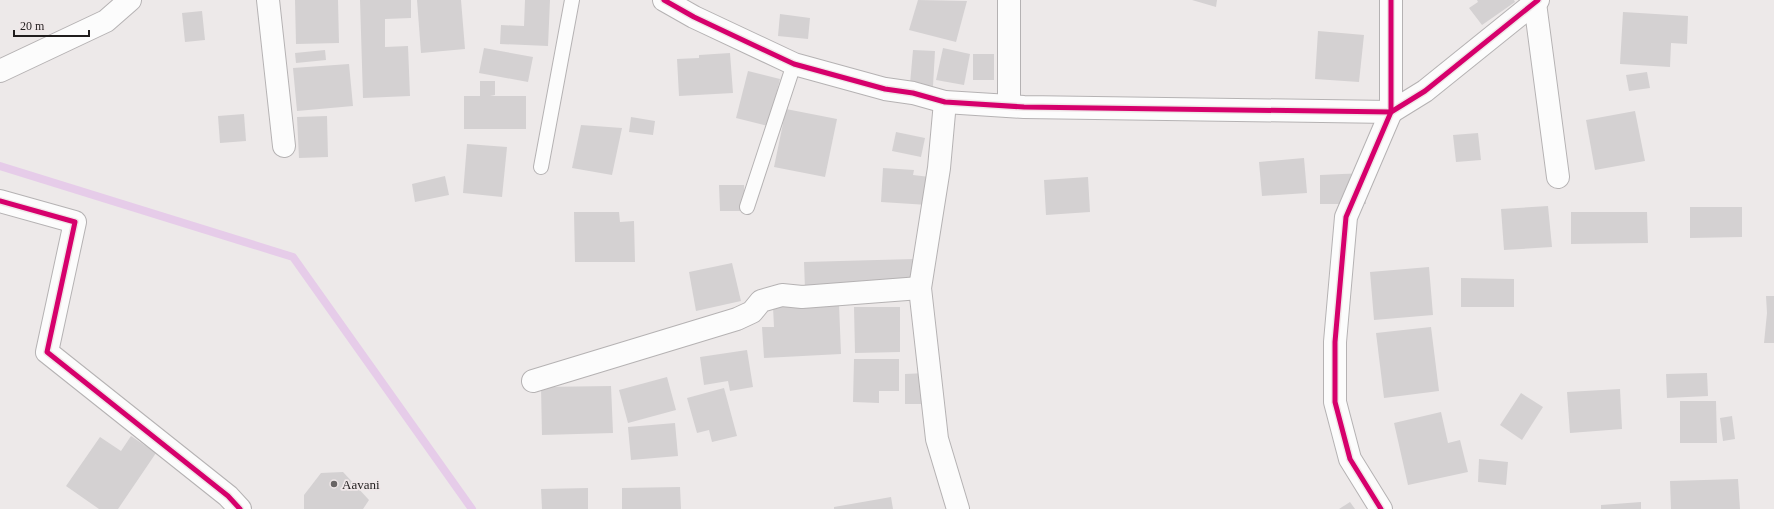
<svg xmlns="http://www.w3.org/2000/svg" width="1774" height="509" font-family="Georgia,serif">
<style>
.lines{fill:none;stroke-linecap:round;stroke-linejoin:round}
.stream{stroke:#e6cce9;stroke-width:8}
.building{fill:#d4d1d2}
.service-casing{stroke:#b5b2b3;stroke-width:16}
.minor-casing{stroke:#b5b2b3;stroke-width:24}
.service{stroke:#fcfcfc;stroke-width:14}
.minor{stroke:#fcfcfc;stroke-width:22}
.cycleway-casing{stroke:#efe7e8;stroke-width:8}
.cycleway{stroke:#d6006c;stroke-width:5}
.poi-dot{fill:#686464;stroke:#efe7e8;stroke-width:1.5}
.labels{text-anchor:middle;stroke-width:3.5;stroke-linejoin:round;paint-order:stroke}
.poi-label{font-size:13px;fill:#201d1d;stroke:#efe7e8;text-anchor:start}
</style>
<rect width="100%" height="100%" fill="#ede9e9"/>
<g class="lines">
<path class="stream" d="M0,166L293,257L472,509"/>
</g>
<g class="building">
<path d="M295,0H338L339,43L296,44Z"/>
<path d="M360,0H411V18L385,19V47L408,46L410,96L363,98Z"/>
<path d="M417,0H461L465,49L421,53Z"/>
<path d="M525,0H550L548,46L500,44L501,25L524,26Z"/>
<path d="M918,0L967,1L956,42L909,30Z"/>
<path d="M1192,0H1217L1216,7Z"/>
<path d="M1477,0H1514L1515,2L1482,25L1469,8L1478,2Z"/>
<path d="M202,11L205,40L185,42L182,13Z"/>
<path d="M1623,12L1688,16L1687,44L1671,43L1670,67L1620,64Z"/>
<path d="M780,14L810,18L808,39L778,36Z"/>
<path d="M1318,31L1364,35L1359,82L1315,79Z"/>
<path d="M484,48L533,57L528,82L479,73Z"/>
<path d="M943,48L970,54L964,85L936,80Z"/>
<path d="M325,50L326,60L296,63L295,53Z"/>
<path d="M913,50L935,51L933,86L910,84Z"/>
<path d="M730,53L733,93L679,96L677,59L699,58V55Z"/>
<rect x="973" y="54" width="21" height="26"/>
<path d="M349,64L353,106L297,111L293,68Z"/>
<path d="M748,71L780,79L768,126L736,118Z"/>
<path d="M1647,72L1650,88L1629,91L1626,75Z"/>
<path d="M480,81H495V95L490,96H526V129H464V96H480Z"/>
<path d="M786,109L837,119L825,177L774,167Z"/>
<path d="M1635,111L1645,161L1595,170L1586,120Z"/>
<path d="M244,114L246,141L220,143L218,116Z"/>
<path d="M327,116L328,157L299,158L297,117Z"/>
<path d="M631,117L655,121L653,135L629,132Z"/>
<path d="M581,125L622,128L612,175L572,168Z"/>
<path d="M896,132L925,138L921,157L892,151Z"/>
<path d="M1478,133L1481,160L1456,162L1453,135Z"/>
<path d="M467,144L507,147L502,197L463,193Z"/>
<path d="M1304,158L1307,193L1262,196L1259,162Z"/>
<path d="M883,168L914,170L913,175L930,177L928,205L881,202Z"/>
<path d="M1365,173L1366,204H1320V175Z"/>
<path d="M445,176L449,195L415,202L412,184Z"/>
<path d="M1088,177L1090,212L1046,215L1044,180Z"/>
<path d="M719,185H744L745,211H720Z"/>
<path d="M1548,206L1552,247L1504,250L1501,209Z"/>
<path d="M1690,207H1742V237L1690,238Z"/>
<path d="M574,212H619L620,222L634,221L635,262H575Z"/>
<path d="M1571,212H1647L1648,243L1571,244Z"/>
<path d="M914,259V286L805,289L804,262Z"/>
<path d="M732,263L741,301L696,311L689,272Z"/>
<path d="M1429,267L1433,315L1374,320L1370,272Z"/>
<path d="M1461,278L1514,279V307H1461Z"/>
<path d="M1766,296H1774V343H1764L1767,313Z"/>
<path d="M839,304L841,354L764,358L762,327H774L773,307Z"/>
<path d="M854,307H900V352L855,353Z"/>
<path d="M1431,327L1439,391L1384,398L1376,333Z"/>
<path d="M747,350L753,387L730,391L728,381L704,385L700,357Z"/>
<path d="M854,359H899V391H879V403L853,402Z"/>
<path d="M927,373V404H905V374Z"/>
<path d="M1707,373L1708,396L1667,398L1666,374Z"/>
<path d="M667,377L676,410L628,423L619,390Z"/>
<path d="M611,386L613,433L542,435L541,387Z"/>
<path d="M724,388L737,436L712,442L709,430L697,433L687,398Z"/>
<path d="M1620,389L1622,429L1570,433L1567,392Z"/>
<path d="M1521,393L1543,407L1522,440L1500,425Z"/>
<path d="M1680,401H1716L1717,443H1680Z"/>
<path d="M1441,412L1448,443L1460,440L1468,472L1408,485L1394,423Z"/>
<path d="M1732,416L1735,439L1723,441L1720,418Z"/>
<path d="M675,423L678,456L631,460L628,427Z"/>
<path d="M131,436L156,453L118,509H99L66,486L100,437L121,451Z"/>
<path d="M1479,459L1508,462L1506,485L1478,482Z"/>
<path d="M343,472L369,500L363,509H304V495L321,473Z"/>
<path d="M1738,479L1740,509H1671L1670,481Z"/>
<path d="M680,487L681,509H622V488Z"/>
<path d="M588,488V509H542L541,489Z"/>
<path d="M891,497L893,509H834V507Z"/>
<path d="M1350,502L1355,509H1339Z"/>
<path d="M1641,502V509H1601V505Z"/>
</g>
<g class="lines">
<defs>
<g id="service">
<path d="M541,167L572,0"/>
<path d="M747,207L794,64"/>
</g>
<g id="minor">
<path d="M268,0L284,146"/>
<path d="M664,0L694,17L794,64L885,89L913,93L945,102L1024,107L1391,112L1425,91L1538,0"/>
<path d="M1009,0V106"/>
<path d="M1535,3L1558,177"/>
<path d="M0,71L106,21L130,0"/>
<path d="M945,102L939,168L920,288L937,439L958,509"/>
<path d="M0,201L75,222L47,352L228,496L240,509"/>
<path d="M533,381L737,319L752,312L761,301L782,295L802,297L920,288"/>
<path d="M1381,509L1350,459L1335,402V342L1346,217L1391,112V0"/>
</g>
</defs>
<use href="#service" class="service-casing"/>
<use href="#minor" class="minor-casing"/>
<use href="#service" class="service"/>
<use href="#minor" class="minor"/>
<defs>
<g id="cycleway">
<path d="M664,0L694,17L794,64L885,89L913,93L945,102L1024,107L1391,112L1425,91L1538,0"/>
<path d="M0,201L75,222L47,352L228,496L240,509"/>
<path d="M1381,509L1350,459L1335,402V342L1346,217L1391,112V0"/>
</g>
</defs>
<use href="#cycleway" class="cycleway-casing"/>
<use href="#cycleway" class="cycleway"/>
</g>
<circle class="poi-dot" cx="334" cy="484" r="4"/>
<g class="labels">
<g class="poi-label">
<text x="342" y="489">Aavani</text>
</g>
</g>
<path d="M14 30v6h75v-6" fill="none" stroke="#201d1d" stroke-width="2"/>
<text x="20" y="30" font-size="12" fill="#201d1d" stroke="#efe7e8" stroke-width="3" paint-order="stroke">20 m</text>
</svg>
